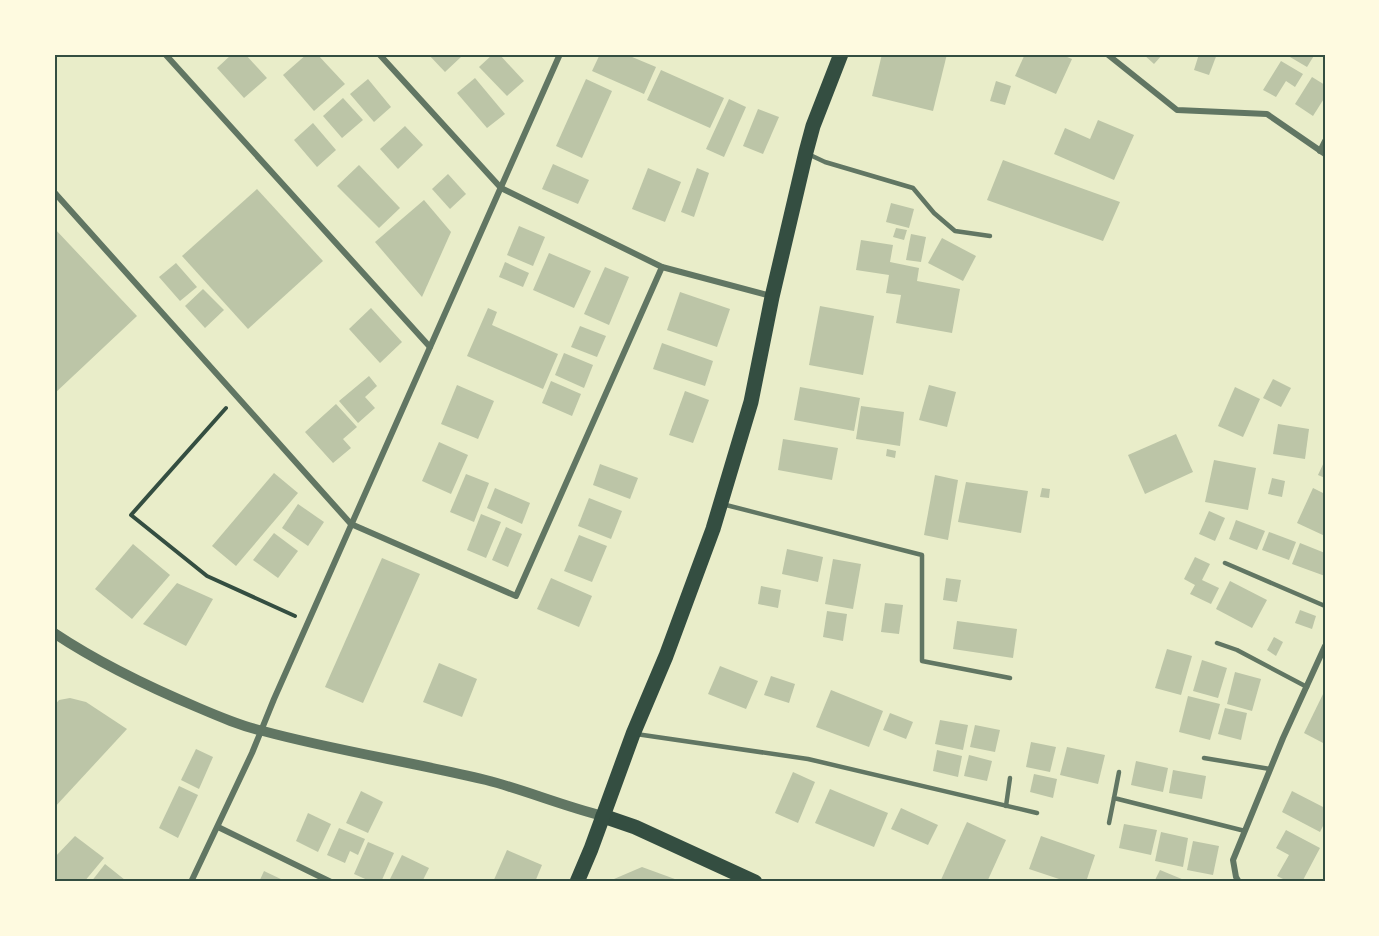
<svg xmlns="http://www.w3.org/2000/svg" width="1379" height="936" font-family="'Exo 2',sans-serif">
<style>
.building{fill:#bcc5a7}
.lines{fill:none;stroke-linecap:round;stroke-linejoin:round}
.path{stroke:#344e41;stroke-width:4}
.service{stroke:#617663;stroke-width:4.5}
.minor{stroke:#617663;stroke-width:6}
.tertiary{stroke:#617663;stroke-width:10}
.primary{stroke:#344e41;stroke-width:15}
.neatline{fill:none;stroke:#344e41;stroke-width:2}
</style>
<rect width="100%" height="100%" fill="#e9edc9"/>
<g class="building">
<path d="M232,54H245L267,78L244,98L217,68Z"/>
<path d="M307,54H317L345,84L314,111L283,75Z"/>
<path d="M428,54H460L462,56L445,72Z"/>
<path d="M493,54H499L524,81L507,96L479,67Z"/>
<path d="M600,54H625L656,67L644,94L592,71Z"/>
<path d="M882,54H947L933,111L872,96Z"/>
<path d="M1025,54H1060L1072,59L1056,94L1015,76Z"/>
<path d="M1143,54H1163L1154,64Z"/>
<path d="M1199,54H1217L1209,75L1194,70Z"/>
<path d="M1292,54H1315L1307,67L1290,57Z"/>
<path d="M1281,61L1303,74L1295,87L1286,81L1276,97L1263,90Z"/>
<path d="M661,70L724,98L710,128L647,100Z"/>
<path d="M1312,77L1325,85V97L1313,116L1295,104Z"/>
<path d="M475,78L505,114L487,128L457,93Z"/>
<path d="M368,79L391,107L374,122L350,94Z"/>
<path d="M586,79L612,91L582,158L556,146Z"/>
<path d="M996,81L1011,86L1005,105L990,101Z"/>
<path d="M343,98L363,120L342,138L323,116Z"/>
<path d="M729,99L746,107L724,157L706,149Z"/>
<path d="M758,109L779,117L763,154L743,146Z"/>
<path d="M1098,120L1134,135L1114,180L1054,154L1065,128L1090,139Z"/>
<path d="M313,123L336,150L317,167L294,140Z"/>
<path d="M405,126L423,145L398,169L380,149Z"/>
<path d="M1003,160L1120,202L1103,241L987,200Z"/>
<path d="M553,164L589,180L578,204L542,189Z"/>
<path d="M359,165L400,208L379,228L337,186Z"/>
<path d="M648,168L681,182L665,222L632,209Z"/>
<path d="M697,168L709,173L694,217L681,212Z"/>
<path d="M448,174L466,194L450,209L432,189Z"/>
<path d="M257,189L323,261L248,329L182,256Z"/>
<path d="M424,200L451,232L422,297L375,242Z"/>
<path d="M891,203L914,209L909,228L886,222Z"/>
<path d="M519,226L545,237L533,266L507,255Z"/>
<path d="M54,228L137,316L54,394Z"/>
<path d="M896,228L907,230L904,240L893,237Z"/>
<path d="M911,234L926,237L921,262L906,260Z"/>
<path d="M942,238L976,256L963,281L928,263Z"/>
<path d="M861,240L893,245L890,262L919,268L917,281L960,289L952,333L896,323L901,295L886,293L889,275L856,270Z"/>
<path d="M549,253L591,271L574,308L533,290Z"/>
<path d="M505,262L529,273L523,287L499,277Z"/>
<path d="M176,263L197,287L180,301L159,277Z"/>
<path d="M605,267L629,277L609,325L584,314Z"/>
<path d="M203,289L224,310L205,328L185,306Z"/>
<path d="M680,292L730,309L717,347L667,330Z"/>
<path d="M820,306L874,316L863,375L809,365Z"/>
<path d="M371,308L402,342L380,363L349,329Z"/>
<path d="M488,308L497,312L492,325L558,354L543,389L467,356Z"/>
<path d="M580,326L606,336L597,357L571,347Z"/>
<path d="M662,343L713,361L705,386L653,369Z"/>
<path d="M564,353L593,365L584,388L555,375Z"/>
<path d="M369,376L377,386L365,397L375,408L358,423L339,401Z"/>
<path d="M1273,379L1291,388L1281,407L1263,398Z"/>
<path d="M551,381L581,394L572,416L542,403Z"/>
<path d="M457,385L494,401L478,439L441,424Z"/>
<path d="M929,385L956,392L947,427L919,420Z"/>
<path d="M800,387L860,398L854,431L794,420Z"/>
<path d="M1235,387L1260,399L1243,437L1218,426Z"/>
<path d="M685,391L709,400L693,443L669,435Z"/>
<path d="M336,404L357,427L343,439L351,448L333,463L305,432Z"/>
<path d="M861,406L904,412L900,446L856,439Z"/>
<path d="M1278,424L1309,429L1305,459L1273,454Z"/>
<path d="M1176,434L1193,472L1145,494L1128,455Z"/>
<path d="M783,439L838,448L832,480L778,470Z"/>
<path d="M439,442L468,455L451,494L422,481Z"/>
<path d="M887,449L896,451L895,458L886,456Z"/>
<path d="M1214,460L1256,468L1248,510L1205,502Z"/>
<path d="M1325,460V478L1318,475Z"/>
<path d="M600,464L638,478L630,499L593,485Z"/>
<path d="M274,473L298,493L236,566L212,546Z"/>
<path d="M466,474L489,483L474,522L450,512Z"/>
<path d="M935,475L958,480L948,540L924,535Z"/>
<path d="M1272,478L1285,481L1282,497L1268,494Z"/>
<path d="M966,482L1028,491L1021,533L958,522Z"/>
<path d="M495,488L530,503L522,524L487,508Z"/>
<path d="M1042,488L1050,489L1049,498L1040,497Z"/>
<path d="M1313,488L1325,494V536L1297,523Z"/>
<path d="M589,498L622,511L611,539L578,526Z"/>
<path d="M298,504L324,522L308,546L282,528Z"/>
<path d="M1209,511L1225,518L1215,541L1199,534Z"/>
<path d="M481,514L501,522L486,558L467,550Z"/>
<path d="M1236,520L1265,531L1257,550L1229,539Z"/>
<path d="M506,527L522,534L508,567L492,560Z"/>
<path d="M1269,532L1296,542L1289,560L1262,550Z"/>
<path d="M274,533L298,551L278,578L253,560Z"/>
<path d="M579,535L607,546L592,582L564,571Z"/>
<path d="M1300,543L1325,553V576L1292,564Z"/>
<path d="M133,544L170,575L132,619L95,589Z"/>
<path d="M787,549L823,557L818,582L782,574Z"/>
<path d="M1195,557L1210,564L1202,580L1219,588L1211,604L1190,594L1195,585L1184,579Z"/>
<path d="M382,558L420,574L363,703L325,687Z"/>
<path d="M833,559L861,564L853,609L825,604Z"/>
<path d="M551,578L592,596L579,627L537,609Z"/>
<path d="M946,578L961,580L957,602L943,600Z"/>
<path d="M1230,581L1267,600L1252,628L1216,609Z"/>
<path d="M177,583L213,599L186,646L143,624Z"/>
<path d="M761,586L781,590L778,608L758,604Z"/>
<path d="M885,603L903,605L899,634L881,632Z"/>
<path d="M1300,610L1316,616L1312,629L1295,623Z"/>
<path d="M827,611L847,614L843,641L823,637Z"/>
<path d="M957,621L1017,629L1013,658L953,649Z"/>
<path d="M1274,637L1283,642L1276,656L1267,650Z"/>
<path d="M1167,649L1192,656L1181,695L1155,688Z"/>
<path d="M1202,660L1227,668L1218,698L1193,691Z"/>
<path d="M439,663L477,679L462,717L423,702Z"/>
<path d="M720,666L758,681L746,709L708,694Z"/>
<path d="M1235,672L1261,679L1252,711L1227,704Z"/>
<path d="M771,676L795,684L789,703L764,695Z"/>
<path d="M831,690L883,711L869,747L816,727Z"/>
<path d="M1325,690V744L1304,733Z"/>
<path d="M1188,696L1220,704L1210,740L1179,732Z"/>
<path d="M70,698L86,702L127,729L54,808V706L59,700Z"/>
<path d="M1225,708L1247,713L1241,740L1218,734Z"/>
<path d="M890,713L913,722L906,739L883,730Z"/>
<path d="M940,720L968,725L963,750L935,744Z"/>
<path d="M975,725L1000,730L995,752L970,747Z"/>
<path d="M1031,742L1056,747L1050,772L1026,767Z"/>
<path d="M1067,747L1105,755L1098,784L1060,775Z"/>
<path d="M196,749L213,757L199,789L181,780Z"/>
<path d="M937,750L962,756L958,777L933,771Z"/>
<path d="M969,755L992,761L987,781L964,776Z"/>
<path d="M1136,761L1168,768L1163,792L1131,785Z"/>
<path d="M1173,770L1206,776L1202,799L1169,793Z"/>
<path d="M793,772L815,782L798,823L775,813Z"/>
<path d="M1034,774L1057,779L1053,798L1030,792Z"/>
<path d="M179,786L198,795L178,838L159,828Z"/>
<path d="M830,789L888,813L874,847L815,823Z"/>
<path d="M361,791L383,802L368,833L346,823Z"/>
<path d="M1292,791L1325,808V822L1320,832L1282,812Z"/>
<path d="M901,808L938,825L928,845L891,829Z"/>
<path d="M308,813L331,824L318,852L296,841Z"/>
<path d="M967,822L1006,840L987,882H940Z"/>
<path d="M1124,824L1157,830L1151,855L1119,848Z"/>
<path d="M339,828L365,839L358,855L350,851L345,863L327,855Z"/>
<path d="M1286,830L1320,848L1302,882H1289L1277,876L1289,855L1276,848Z"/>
<path d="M1161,832L1188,838L1183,867L1155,861Z"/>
<path d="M75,836L104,858L84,882H54V858Z"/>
<path d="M1041,836L1095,855L1086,882H1068L1029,869Z"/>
<path d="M1193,841L1219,846L1213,875L1187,870Z"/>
<path d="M368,842L394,853L381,882H372L354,874Z"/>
<path d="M507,850L542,865L535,882H493Z"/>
<path d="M402,855L429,868L422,882H396L390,879Z"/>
<path d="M105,864L125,880L123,882H91Z"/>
<path d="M642,867L683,882H613L614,879Z"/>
<path d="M1160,870L1189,882H1154Z"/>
<path d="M264,871L287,882H259Z"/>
</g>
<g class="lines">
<path class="path" d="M226,408L131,515L207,576L295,616"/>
<g class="service">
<path d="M808,154L825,162L913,188L934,213L955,231L990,236"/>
<path d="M722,504L922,555V661L1010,678"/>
<path d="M1225,563L1325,606"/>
<path d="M1217,643L1237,650L1307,687"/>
<path d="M636,734L808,759L1037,813"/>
<path d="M1204,758L1270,769"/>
<path d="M1119,772L1114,798L1245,831"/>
<path d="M1006,806L1010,778"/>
<path d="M1109,823L1114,798"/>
</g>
<g class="minor">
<path d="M165,54L430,347"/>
<path d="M379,54L501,188L662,267L771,296"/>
<path d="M1107,54L1177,110L1267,114L1325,154"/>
<path d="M1320,151L1325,141"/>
<path d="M54,192L351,524L516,596L662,267"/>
<path d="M218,827L331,882"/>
<path d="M191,882L252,753L274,699L560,54"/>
<path d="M1239,882L1236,877L1233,860L1283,738L1325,646"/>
</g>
<path class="tertiary" d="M54,633C99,663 149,687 199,708C220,717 241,726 263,731C337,751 412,762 486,780C525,790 563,806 603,816"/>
<g class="primary">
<path d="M603,816L635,827L755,882"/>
<path d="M577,882L591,849L633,734L666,656L713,529L751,402L772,297L806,152L813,126L841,54"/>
</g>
</g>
<rect width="1379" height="936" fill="none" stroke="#fefae0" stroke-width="111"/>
<rect x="56" y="56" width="1268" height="824" class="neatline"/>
</svg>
